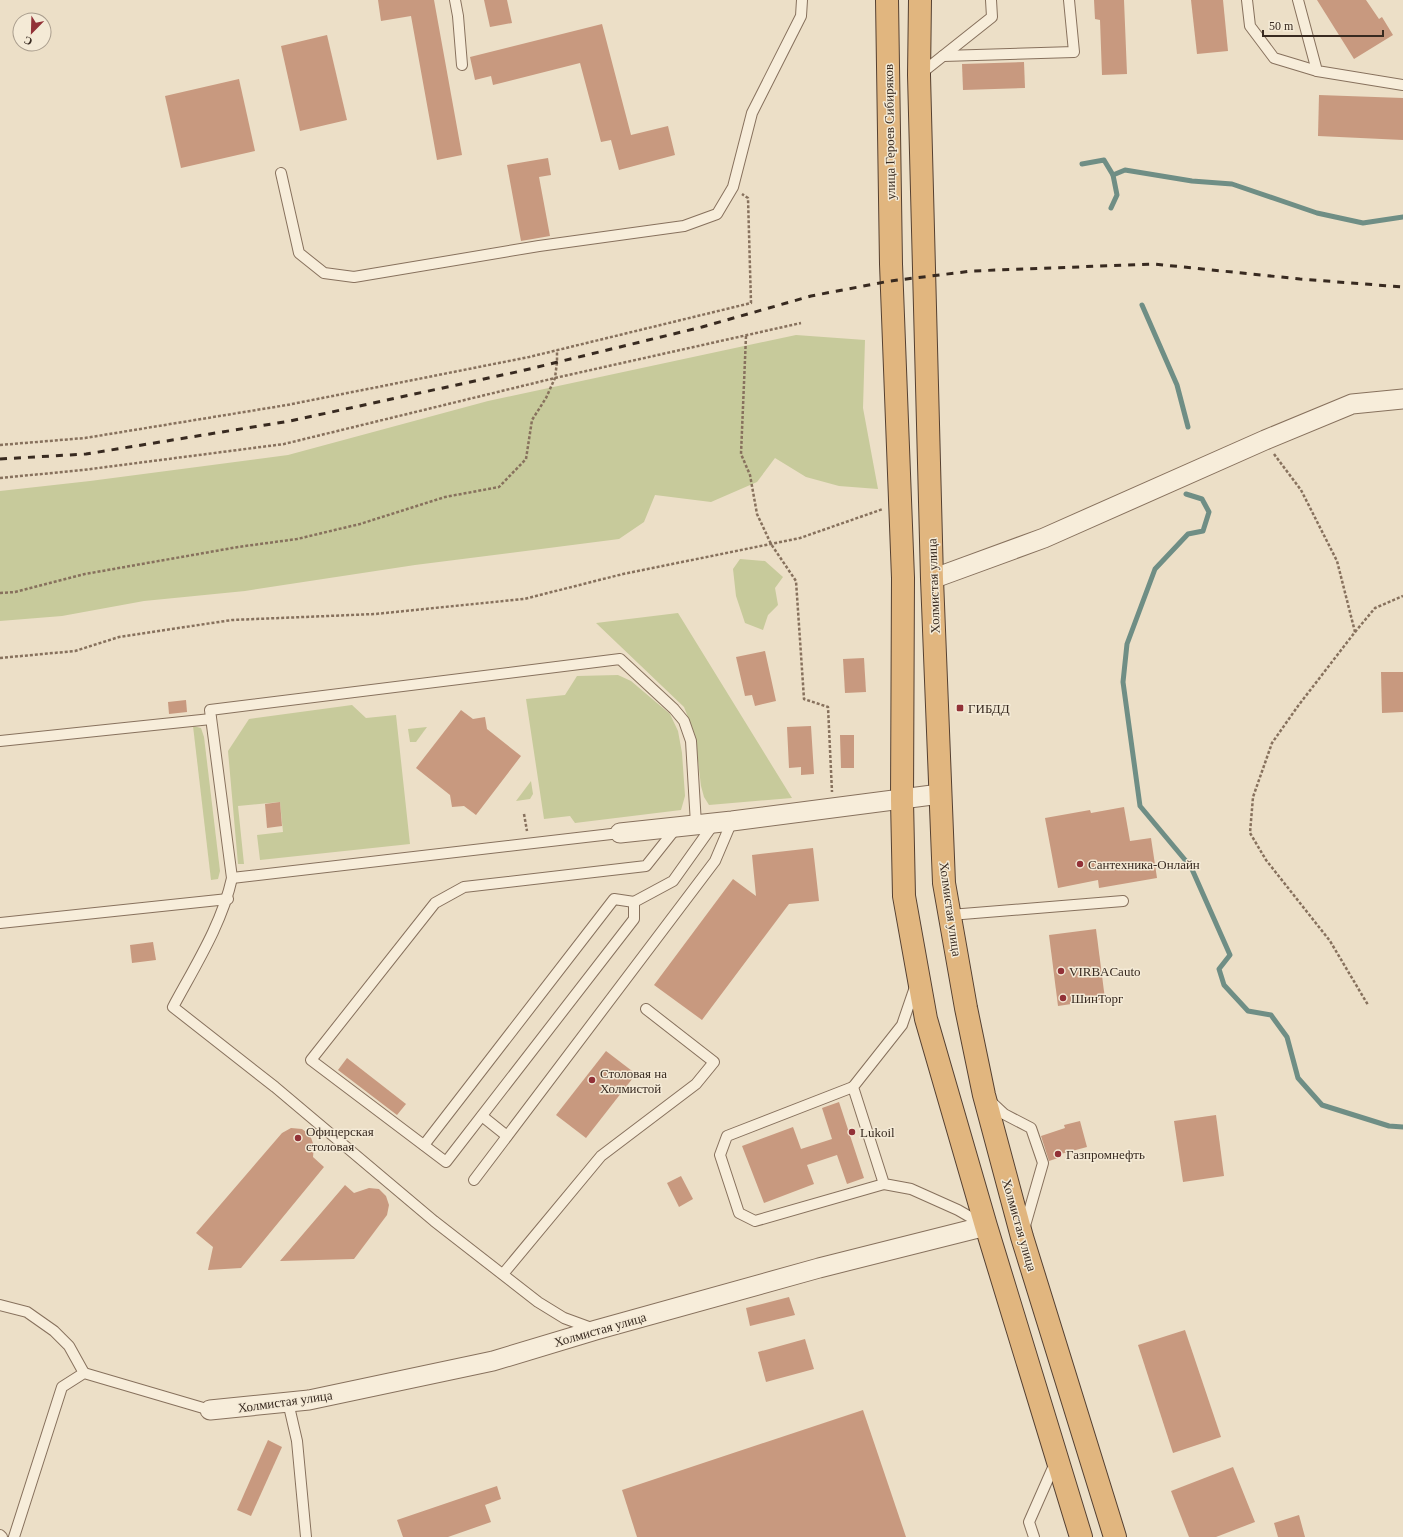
<svg xmlns="http://www.w3.org/2000/svg" width="1403" height="1537" font-family="'Times New Roman',serif">
<style>
.green{fill:#c7ca9b}
.lines{fill:none;stroke-linecap:round;stroke-linejoin:round}
.stream{stroke:#6f8e85;stroke-width:5}
.building{fill:#c8997f}
.service-casing{stroke:#87715d;stroke-width:12}
.minor-casing{stroke:#87715d;stroke-width:21}
.trunk-casing{stroke:#554031;stroke-width:24}
.path{stroke:#87715d;stroke-width:2.5;stroke-dasharray:3 2;stroke-linecap:butt}
.service{stroke:#f7edda;stroke-width:10}
.minor{stroke:#f7edda;stroke-width:19}
.trunk{stroke:#e1b67f;stroke-width:22}
.rail{stroke:#382a20;stroke-width:3;stroke-dasharray:7 7;stroke-linecap:butt}
.poi-dot{fill:#923137;stroke:#f4ead6;stroke-width:1.5}
.labels{text-anchor:middle;stroke-width:3;stroke-linejoin:round;paint-order:stroke}
.street-label{font-size:13px;fill:#382a20;stroke:#f4ead6}
.poi-label{font-size:13px;fill:#382a20;stroke:#f4ead6;text-anchor:start}
</style>
<rect width="100%" height="100%" fill="#ecdfc7"/>
<g class="green">
<path d="M796,335L865,340L863,408L878,489L839,486L806,477L775,458L757,482L711,502L655,495L644,522L619,539L415,565L245,591L144,601L62,616L0,621V491L90,481L288,455L488,401Z"/>
<path d="M740,559L765,561L783,577L775,588L778,605L768,615L763,630L745,623L736,596L733,569Z"/>
<path d="M678,613L792,798L709,805L704,797L701,786L695,735L684,707L596,623Z"/>
<path d="M618,675L631,681L670,714L678,731L682,753L685,796L681,810L575,823L570,816L544,819L526,699L565,695L577,676Z"/>
<path d="M352,705L366,718L396,715L410,844L260,860L257,835L283,832L280,802L238,806L244,864H238L228,751L249,719Z"/>
<path d="M193,726L201,728L204,737L220,871L218,879L211,880Z"/>
<path d="M427,727L416,742H410L408,729Z"/>
<path d="M531,781L533,794L530,799L516,801Z"/>
</g>
<g class="lines">
<g class="stream">
<path d="M1082,164L1104,160L1113,175L1117,195L1111,208"/>
<path d="M1113,175L1125,170L1192,181L1232,184L1317,213L1363,223L1403,217"/>
<path d="M1142,305L1177,385L1188,427"/>
<path d="M1186,494L1202,499L1209,512L1203,531L1188,534L1155,569L1127,644L1123,682L1140,806L1191,867L1230,955L1219,969L1224,985L1248,1011L1271,1015L1287,1037L1298,1078L1322,1105L1389,1126L1403,1127"/>
</g>
</g>
<g class="building">
<path d="M378,0H434L462,155L437,160L411,16L381,21Z"/>
<path d="M484,0H507L512,23L490,27Z"/>
<path d="M1094,0H1124L1127,74L1102,75L1100,20L1095,19Z"/>
<path d="M1191,0H1223L1228,51L1197,54Z"/>
<path d="M1317,0H1366L1379,19L1382,17L1393,35L1354,59Z"/>
<path d="M602,24L631,135L668,126L675,155L619,170L611,140L601,142L580,63L493,85L491,76L475,80L470,57Z"/>
<path d="M327,35L347,120L300,131L281,46Z"/>
<path d="M1024,62L1025,88L963,90L962,64Z"/>
<path d="M239,79L255,151L181,168L165,96Z"/>
<path d="M1319,95L1403,98V140L1318,136Z"/>
<path d="M548,158L551,175L539,177L550,236L521,241L507,165Z"/>
<path d="M765,651L776,701L755,706L752,695L745,696L736,657Z"/>
<path d="M864,658L866,692L845,693L843,659Z"/>
<path d="M1381,672H1403V712L1382,713Z"/>
<path d="M186,700L187,712L169,714L168,702Z"/>
<path d="M461,710L473,719L485,717L487,729L521,756L476,815L464,806L452,807L450,795L416,768Z"/>
<path d="M811,726L814,774L801,775V767L789,768L787,727Z"/>
<path d="M840,735H854V768H841Z"/>
<path d="M280,802L282,826L267,828L265,804Z"/>
<path d="M1124,807L1130,841L1151,838L1157,878L1099,888L1098,880L1058,888L1045,818L1090,810L1091,813Z"/>
<path d="M813,848L819,901L789,904L702,1020L654,985L733,879L756,896L752,855Z"/>
<path d="M1096,929L1105,999L1058,1006L1049,935Z"/>
<path d="M153,942L156,960L132,963L130,945Z"/>
<path d="M606,1051L636,1074L586,1138L556,1115Z"/>
<path d="M347,1058L406,1104L397,1115L338,1070Z"/>
<path d="M839,1102L864,1178L847,1184L837,1155L807,1165L814,1184L764,1203L742,1146L793,1127L801,1149L832,1139L822,1108Z"/>
<path d="M1216,1115L1224,1176L1183,1182L1174,1121Z"/>
<path d="M1080,1121L1087,1147L1057,1155L1058,1158L1049,1161L1041,1136L1065,1128L1064,1125Z"/>
<path d="M291,1128L302,1129L310,1135L314,1146L313,1157L324,1167L241,1268L208,1270L213,1247L196,1233L282,1133Z"/>
<path d="M681,1176L693,1199L679,1207L667,1183Z"/>
<path d="M345,1185L354,1193L369,1188L379,1189L386,1196L389,1205L387,1215L354,1259L280,1261Z"/>
<path d="M789,1297L795,1315L750,1326L746,1308Z"/>
<path d="M1185,1330L1221,1437L1173,1453L1138,1345Z"/>
<path d="M805,1339L814,1369L766,1382L758,1352Z"/>
<path d="M863,1410L906,1537H637L622,1490Z"/>
<path d="M268,1440L282,1447L251,1516L237,1510Z"/>
<path d="M1233,1467L1255,1522L1216,1537H1189L1171,1491Z"/>
<path d="M497,1486L501,1499L485,1505L491,1522L448,1537H403L397,1520Z"/>
<path d="M1299,1515L1305,1537H1278L1274,1523Z"/>
</g>
<g class="lines">
<defs>
<g id="service">
<path d="M455,0L458,16L462,65"/>
<path d="M1247,0L1250,26L1274,58L1317,71"/>
<path d="M1298,0L1317,71L1403,85"/>
<path d="M943,56L1074,52L1069,0"/>
<path d="M919,75L992,17L991,0"/>
<path d="M281,173L299,253L324,273L354,277L539,246L684,226L717,214L733,187L752,113L801,16L802,0"/>
<path d="M0,741L211,719"/>
<path d="M677,827L646,866L464,887L435,903L311,1060L446,1162L634,919V902L673,881L715,822"/>
<path d="M232,878L620,833"/>
<path d="M950,915L1123,901"/>
<path d="M0,923L228,899"/>
<path d="M915,987L902,1025L853,1087L884,1184L911,1189L958,1210L984,1225"/>
<path d="M853,1087L727,1136L720,1155L739,1213L755,1221L884,1184"/>
<path d="M989,1100L1004,1114L1031,1128L1043,1163L1024,1229"/>
<path d="M482,1116L507,1136"/>
<path d="M424,1145L614,899L634,902"/>
<path d="M474,1180L715,861L732,821"/>
<path d="M503,1274L601,1156L696,1084L714,1062L646,1009"/>
<path d="M0,1305L27,1312L54,1331L69,1346L84,1373"/>
<path d="M594,1329L564,1318L538,1302L434,1221L275,1087L173,1007C195,966 222,924 232,878L210,710L620,659L674,709L684,721L691,741L696,824"/>
<path d="M288,1402L297,1441L306,1537"/>
<path d="M0,1535L2,1537"/>
<path d="M14,1537L62,1387L84,1373L210,1410"/>
<path d="M1034,1537L1029,1522L1055,1463"/>
</g>
<g id="minor">
<path d="M932,579L1044,538L1265,440L1352,404L1403,399"/>
<path d="M620,833L732,821L940,794"/>
<path d="M210,1410L309,1400L493,1361L596,1330L819,1268L986,1226"/>
</g>
<g id="trunk">
<path d="M887,0L891,264L903,578L902,800L904,896L926,1019L986,1226L1081,1537"/>
<path d="M920,0L919,75L932,579L944,883L966,1008L984,1095L1022,1237L1115,1537"/>
</g>
</defs>
<use href="#service" class="service-casing"/>
<use href="#minor" class="minor-casing"/>
<use href="#trunk" class="trunk-casing"/>
<g class="path">
<path d="M746,336L741,454L750,475L757,514L771,544L796,581L804,699L828,707L832,792"/>
<path d="M0,445L85,438L287,405L529,357L751,303L748,198L742,194"/>
<path d="M1274,454L1301,490L1337,561L1355,632L1298,706L1272,743L1253,797L1250,833L1266,860L1330,941L1368,1005"/>
<path d="M0,478L83,470L284,444L555,378L801,323"/>
<path d="M0,593L15,592L85,574L238,547L297,539L360,524L445,497L499,487L526,459L532,420L546,398L555,378L557,362V350"/>
<path d="M1355,632L1375,608L1403,596"/>
<path d="M0,658L75,651L119,637L232,620L375,614L524,599L623,574L800,538L883,509"/>
<path d="M524,814L527,831"/>
</g>
<use href="#service" class="service"/>
<use href="#minor" class="minor"/>
<use href="#trunk" class="trunk"/>
<path class="rail" d="M0,459L86,454L290,421L521,371L702,327L811,296L890,281L972,271L1154,264L1300,279L1403,287"/>
</g>
<g class="poi-dot">
<rect x="956" y="704" width="8" height="8" rx="2"/>
<circle cx="1080" cy="864" r="4"/>
<circle cx="1061" cy="971" r="4"/>
<circle cx="1063" cy="998" r="4"/>
<circle cx="592" cy="1080" r="4"/>
<circle cx="852" cy="1132" r="4"/>
<circle cx="298" cy="1138" r="4"/>
<circle cx="1058" cy="1154" r="4"/>
</g>
<g class="labels">
<g class="street-label">
<text transform="translate(889 132) rotate(-91)" y="5">улица Героев Сибиряков</text>
<text transform="translate(933 586) rotate(-92)" y="5">Холмистая улица</text>
<text transform="translate(951 909) rotate(82)" y="5">Холмистая улица</text>
<text transform="translate(1020 1225) rotate(74)" y="5">Холмистая улица</text>
<text transform="translate(600 1329) rotate(-16)" y="5">Холмистая улица</text>
<text transform="translate(285 1401) rotate(-8)" y="5">Холмистая улица</text>
</g>
<g class="poi-label">
<text x="968" y="713">ГИБДД</text>
<text x="1088" y="869">Сантехника-Онлайн</text>
<text x="1069" y="976">VIRBACauto</text>
<text x="1071" y="1003">ШинТорг</text>
<text x="600" y="1078">Столовая на<tspan x="600" dy="15">Холмистой</tspan></text>
<text x="306" y="1136">Офицерская<tspan x="306" dy="15">столовая</tspan></text>
<text x="860" y="1137">Lukoil</text>
<text x="1066" y="1159">Газпромнефть</text>
</g>
</g>
<g transform="translate(32 32) rotate(203)"><circle r="19" fill="#f4ead6" stroke="#a99d8d"/>
<path d="M0-3L7 15L0 10L-7 15Z" fill="#923137"/>
<text y="-6" font-size="11" font-weight="bold" text-anchor="middle" fill="#382a20">С</text>
</g>
<path d="M1263 30v6h120v-6" fill="none" stroke="#382a20" stroke-width="2"/>
<text x="1269" y="30" font-size="12" fill="#382a20" stroke="#f4ead6" stroke-width="3" paint-order="stroke">50 m</text>
</svg>
